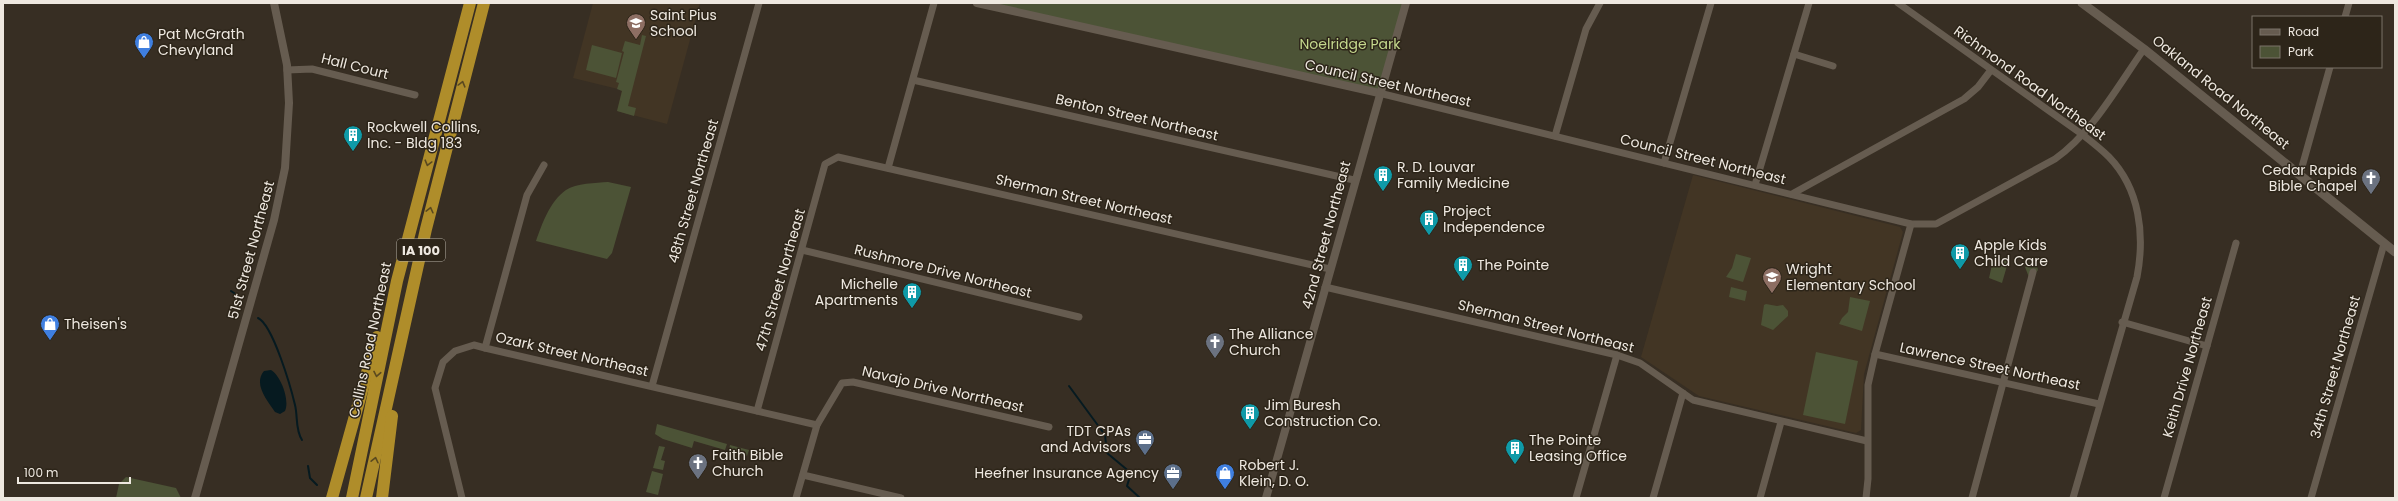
<svg xmlns="http://www.w3.org/2000/svg" width="2398" height="501" font-family="Poppins,sans-serif">
<style>
.built{fill:#423524}
.green{fill:#4c5336}
.water{fill:#061a20}
.lines{fill:none;stroke-linecap:round;stroke-linejoin:round}
.stream{stroke:#061a20;stroke-width:2}
.minor{stroke:#665c50;stroke-width:7}
.tertiary{stroke:#665c50;stroke-width:8}
.secondary{stroke:#665c50;stroke-width:9}
.motorway{stroke:#af8d2a;stroke-width:12}
.oneway{stroke:#5a491f}
.labels{text-anchor:middle;stroke-width:3;stroke-linejoin:round;paint-order:stroke}
.shield{fill:#2d2519;stroke:#b4aea4;stroke-width:1}
.shield-label{font-size:13px;font-weight:bold;fill:#eee8e0}
.poi-label{font-size:14px;fill:#eee8e0;stroke:#2d2519;text-anchor:start}
.park-label{font-size:14px;fill:#c4d88d;stroke:#2d2519}
.street-label{font-size:14px;fill:#eee8e0;stroke:#2d2519}
</style>
<rect width="100%" height="100%" fill="#372e23"/>
<g class="built">
<path d="M593,3H700L667,124L617,111L622,90L573,78Z"/>
<path d="M1693,175L1900,227L1903,232L1864,374L1861,430L1856,433L1699,396L1641,357Z"/>
</g>
<g class="green">
<path d="M977,3H1406L1379,93Z"/>
<path d="M642,35L646,36L628,106L636,108L634,116L617,111L622,91L617,89L619,83L616,82L624,52L622,51L625,41L640,45Z"/>
<path d="M592,45L622,53L616,78L586,70Z"/>
<path d="M608,182L631,187L612,253L607,259L536,241C542,224 550,201 566,190C576,183 596,183 608,182Z"/>
<path d="M1736,254L1751,258L1743,282L1726,277L1732,268Z"/>
<path d="M1994,256L2009,259L2002,283L1989,278Z"/>
<path d="M2031,263L2037,266L2038,270L2030,280L2025,267Z"/>
<path d="M1731,287L1747,291L1745,301L1729,297Z"/>
<path d="M1850,297L1870,301L1862,331L1839,324L1842,318L1848,312Z"/>
<path d="M1766,304L1777,306L1783,305L1788,311V316L1773,330L1761,325L1764,305Z"/>
<path d="M1816,352L1858,361L1845,424L1803,415Z"/>
<path d="M657,424L727,444L725,450L694,441L692,448L663,439L655,434Z"/>
<path d="M730,445L749,450L747,456L729,451Z"/>
<path d="M659,446L665,447L661,460L665,461L663,470L653,468Z"/>
<path d="M652,471L663,474L658,495L646,492Z"/>
<path d="M126,477L176,488L181,498H116L119,484Z"/>
</g>
<path class="water" d="M271,370C281,376 290,400 285,411L280,414L275,412C267,400 253,384 264,371Z"/>
<g class="lines">
<g class="stream">
<path d="M231,291L237,295"/>
<path d="M258,318C273,325 291,388 295,405C298,417 295,429 302,440"/>
<path d="M1069,386L1105,435L1107,453L1131,473L1127,486L1140,498"/>
<path d="M308,466L310,478L317,485"/>
</g>
<g class="minor">
<path d="M1898,3L2083,135C2092,142 2101,149 2109,157C2140,189 2145,235 2137,277L2073,498"/>
<path d="M2345,17L2349,3"/>
<path d="M1794,54L1833,66"/>
<path d="M287,70L312,69L415,95"/>
<path d="M913,80L1354,180"/>
<path d="M1379,93L1911,224H1936L2055,159C2093,132 2117,87 2144,49"/>
<path d="M1555,136L1586,29L1600,3"/>
<path d="M1664,163L1711,3"/>
<path d="M544,165L527,195L485,348L817,425"/>
<path d="M888,168L934,3"/>
<path d="M2300,174L2330,67"/>
<path d="M1755,185L1809,3"/>
<path d="M1792,194L1964,99L1978,87L1991,70"/>
<path d="M802,250L1079,317"/>
<path d="M1325,287L1617,355L1640,363L1693,400L1867,441"/>
<path d="M2122,322L2207,346"/>
<path d="M1875,354L2099,404"/>
<path d="M652,386L759,3"/>
<path d="M757,411L825,164L838,157L1330,269"/>
<path d="M803,475L901,498"/>
<path d="M462,498L435,388L443,362L455,351L474,345L485,348"/>
<path d="M796,498L817,425L842,383L853,382L1049,427"/>
<path d="M1576,498L1617,355"/>
<path d="M1653,498L1683,393"/>
<path d="M1760,498L1781,422"/>
<path d="M1866,498L1868,479V385L1875,354L1911,224"/>
<path d="M1972,498L2033,272"/>
<path d="M2164,498L2236,243"/>
<path d="M2311,498L2384,244"/>
</g>
<g class="tertiary">
<path d="M977,3L1379,93"/>
<path d="M195,498L274,220L285,168L289,103L287,65L274,3"/>
<path d="M1266,498L1406,3"/>
</g>
<path class="secondary" d="M2082,3L2144,49L2395,252"/>
<g class="motorway">
<path d="M332,498L377,337"/>
<path d="M352,498L397,281L470,3"/>
<path d="M366,498L426,229L484,3"/>
<path d="M382,498L392,416"/>
</g>
</g>
<defs><path id="oneway-chevron" d="M-2-3.5L2.5 0L-2 3.5" fill="none" stroke-width="1.6" stroke-linecap="round" stroke-linejoin="round"/></defs>
<g class="oneway">
<use href="#oneway-chevron" transform="translate(462 84) rotate(-75)"/>
<use href="#oneway-chevron" transform="translate(428 163) rotate(105)"/>
<use href="#oneway-chevron" transform="translate(430 210) rotate(-76)"/>
<use href="#oneway-chevron" transform="translate(377 374) rotate(101)"/>
<use href="#oneway-chevron" transform="translate(375 460) rotate(-77)"/>
</g>
<defs>
<symbol id="school-pin" viewBox="-11 -11 22 30"><path d="M0 17L-7.5 6A9.5 9.5 0 1 1 7.5 6Z" fill="#8d6e63" stroke="#2d2519"/><path d="M0-5L7-2L0 1L-7-2ZM-4 1L0 2.5L4 1V4Q0 6-4 4Z" fill="#fff"/></symbol>
<symbol id="shop-pin" viewBox="-11 -11 22 30"><path d="M0 17L-7.5 6A9.5 9.5 0 1 1 7.5 6Z" fill="#3f7fe0" stroke="#2d2519"/><path d="M-5-2.5h2.3a2.7 3.5 0 0 1 5.4 0H5L5.5 6h-11ZM-1.5-2.5h3a1.5 2.3 0 0 0-3 0Z" fill="#fff"/></symbol>
<symbol id="building-pin" viewBox="-11 -11 22 30"><path d="M0 17L-7.5 6A9.5 9.5 0 1 1 7.5 6Z" fill="#0f9aa8" stroke="#2d2519"/><path d="M-4-6H4V6H1V3H-1V6H-4ZM-2.5-4.3h1.7v1.8h-1.7ZM.8-4.3h1.7v1.8H.8ZM-2.5-1h1.7V.8h-1.7ZM.8-1h1.7V.8H.8Z" fill="#fff"/></symbol>
<symbol id="church-pin" viewBox="-11 -11 22 30"><path d="M0 17L-7.5 6A9.5 9.5 0 1 1 7.5 6Z" fill="#6b7280" stroke="#2d2519"/><path d="M-1.2-6h2.4v3.5h3.3v2.4h-3.3V6h-2.4V-.1h-3.3v-2.4h3.3Z" fill="#fff"/></symbol>
<symbol id="office-pin" viewBox="-11 -11 22 30"><path d="M0 17L-7.5 6A9.5 9.5 0 1 1 7.5 6Z" fill="#5c6f8a" stroke="#2d2519"/><path d="M-6-3h4V-5.5h4V-3h4V5H-6ZM-1-4.5V-3h2v-1.5ZM-6 0V1H6V0Z" fill="#fff"/></symbol>
</defs>
<g fill-rule="evenodd">
<use href="#school-pin" x="625" y="12" width="22" height="30"/>
<use href="#shop-pin" x="133" y="31" width="22" height="30"/>
<use href="#building-pin" x="342" y="124" width="22" height="30"/>
<use href="#building-pin" x="1372" y="164" width="22" height="30"/>
<use href="#church-pin" x="2360" y="167" width="22" height="30"/>
<use href="#building-pin" x="1418" y="208" width="22" height="30"/>
<use href="#building-pin" x="1949" y="242" width="22" height="30"/>
<use href="#building-pin" x="1452" y="254" width="22" height="30"/>
<use href="#school-pin" x="1761" y="266" width="22" height="30"/>
<use href="#building-pin" x="901" y="281" width="22" height="30"/>
<use href="#shop-pin" x="39" y="313" width="22" height="30"/>
<use href="#church-pin" x="1204" y="331" width="22" height="30"/>
<use href="#building-pin" x="1239" y="402" width="22" height="30"/>
<use href="#office-pin" x="1134" y="428" width="22" height="30"/>
<use href="#building-pin" x="1504" y="437" width="22" height="30"/>
<use href="#church-pin" x="687" y="452" width="22" height="30"/>
<use href="#office-pin" x="1162" y="462" width="22" height="30"/>
<use href="#shop-pin" x="1214" y="462" width="22" height="30"/>
</g>
<g class="labels">
<rect class="shield" x="397" y="239" width="48" height="22" rx="3"/>
<g class="shield-label">
<text x="421" y="255">IA 100</text>
</g>
<g class="poi-label">
<text x="650" y="20">Saint Pius<tspan x="650" dy="16">School</tspan></text>
<text x="158" y="39">Pat McGrath<tspan x="158" dy="16">Chevyland</tspan></text>
<text x="367" y="132">Rockwell Collins,<tspan x="367" dy="16">Inc. - Bldg 183</tspan></text>
<text x="1397" y="172">R. D. Louvar<tspan x="1397" dy="16">Family Medicine</tspan></text>
<text x="2357" y="175" text-anchor="end">Cedar Rapids<tspan x="2357" dy="16">Bible Chapel</tspan></text>
<text x="1443" y="216">Project<tspan x="1443" dy="16">Independence</tspan></text>
<text x="1974" y="250">Apple Kids<tspan x="1974" dy="16">Child Care</tspan></text>
<text x="1477" y="270">The Pointe</text>
<text x="1786" y="274">Wright<tspan x="1786" dy="16">Elementary School</tspan></text>
<text x="898" y="289" text-anchor="end">Michelle<tspan x="898" dy="16">Apartments</tspan></text>
<text x="64" y="329">Theisen's</text>
<text x="1229" y="339">The Alliance<tspan x="1229" dy="16">Church</tspan></text>
<text x="1264" y="410">Jim Buresh<tspan x="1264" dy="16">Construction Co.</tspan></text>
<text x="1131" y="436" text-anchor="end">TDT CPAs<tspan x="1131" dy="16">and Advisors</tspan></text>
<text x="1529" y="445">The Pointe<tspan x="1529" dy="16">Leasing Office</tspan></text>
<text x="712" y="460">Faith Bible<tspan x="712" dy="16">Church</tspan></text>
<text x="1239" y="470">Robert J.<tspan x="1239" dy="16">Klein, D. O.</tspan></text>
<text x="1159" y="478" text-anchor="end">Heefner Insurance Agency</text>
</g>
<g class="park-label">
<text x="1350" y="49">Noelridge Park</text>
</g>
<g class="street-label">
<text transform="translate(355 66) rotate(14)" y="5">Hall Court</text>
<text transform="translate(1388 83) rotate(13)" y="5">Council Street Northeast</text>
<text transform="translate(2030 83) rotate(36)" y="5">Richmond Road Northeast</text>
<text transform="translate(2221 92) rotate(39)" y="5">Oakland Road Northeast</text>
<text transform="translate(1137 117) rotate(13)" y="5">Benton Street Northeast</text>
<text transform="translate(1703 159) rotate(14)" y="5">Council Street Northeast</text>
<text transform="translate(693 191) rotate(-74)" y="5">48th Street Northeast</text>
<text transform="translate(1084 199) rotate(13)" y="5">Sherman Street Northeast</text>
<text transform="translate(1326 235) rotate(-75)" y="5">42nd Street Northeast</text>
<text transform="translate(251 250) rotate(-75)" y="5">51st Street Northeast</text>
<text transform="translate(943 271) rotate(14)" y="5">Rushmore Drive Northeast</text>
<text transform="translate(780 280) rotate(-74)" y="5">47th Street Northeast</text>
<text transform="translate(1546 326) rotate(14)" y="5">Sherman Street Northeast</text>
<text transform="translate(370 340) rotate(-78)" y="5">Collins Road Northeast</text>
<text transform="translate(572 354) rotate(13)" y="5">Ozark Street Northeast</text>
<text transform="translate(1990 366) rotate(12)" y="5">Lawrence Street Northeast</text>
<text transform="translate(2187 367) rotate(-74)" y="5">Keith Drive Northeast</text>
<text transform="translate(2335 367) rotate(-74)" y="5">34th Street Northeast</text>
<text transform="translate(943 389) rotate(13)" y="5">Navajo Drive Norrtheast</text>
</g>
</g>
<rect width="2398" height="501" fill="none" stroke="#eee8e0" stroke-width="8"/>
<rect x="2252" y="16" width="130" height="52" fill="#2d2519" stroke="#7a7369"/>
<rect x="2260" y="29" width="20" height="6" fill="#665c50" stroke="#7a7369"/>
<text x="2288" y="36" font-size="12" fill="#eee8e0">Road</text>
<rect x="2260" y="46" width="20" height="12" fill="#4c5336" stroke="#7a7369"/>
<text x="2288" y="56" font-size="12" fill="#eee8e0">Park</text>
<path d="M18 477v6h112v-6" fill="none" stroke="#eee8e0" stroke-width="2"/>
<text x="24" y="477" font-size="12" fill="#eee8e0" stroke="#2d2519" stroke-width="3" paint-order="stroke">100 m</text>
</svg>
